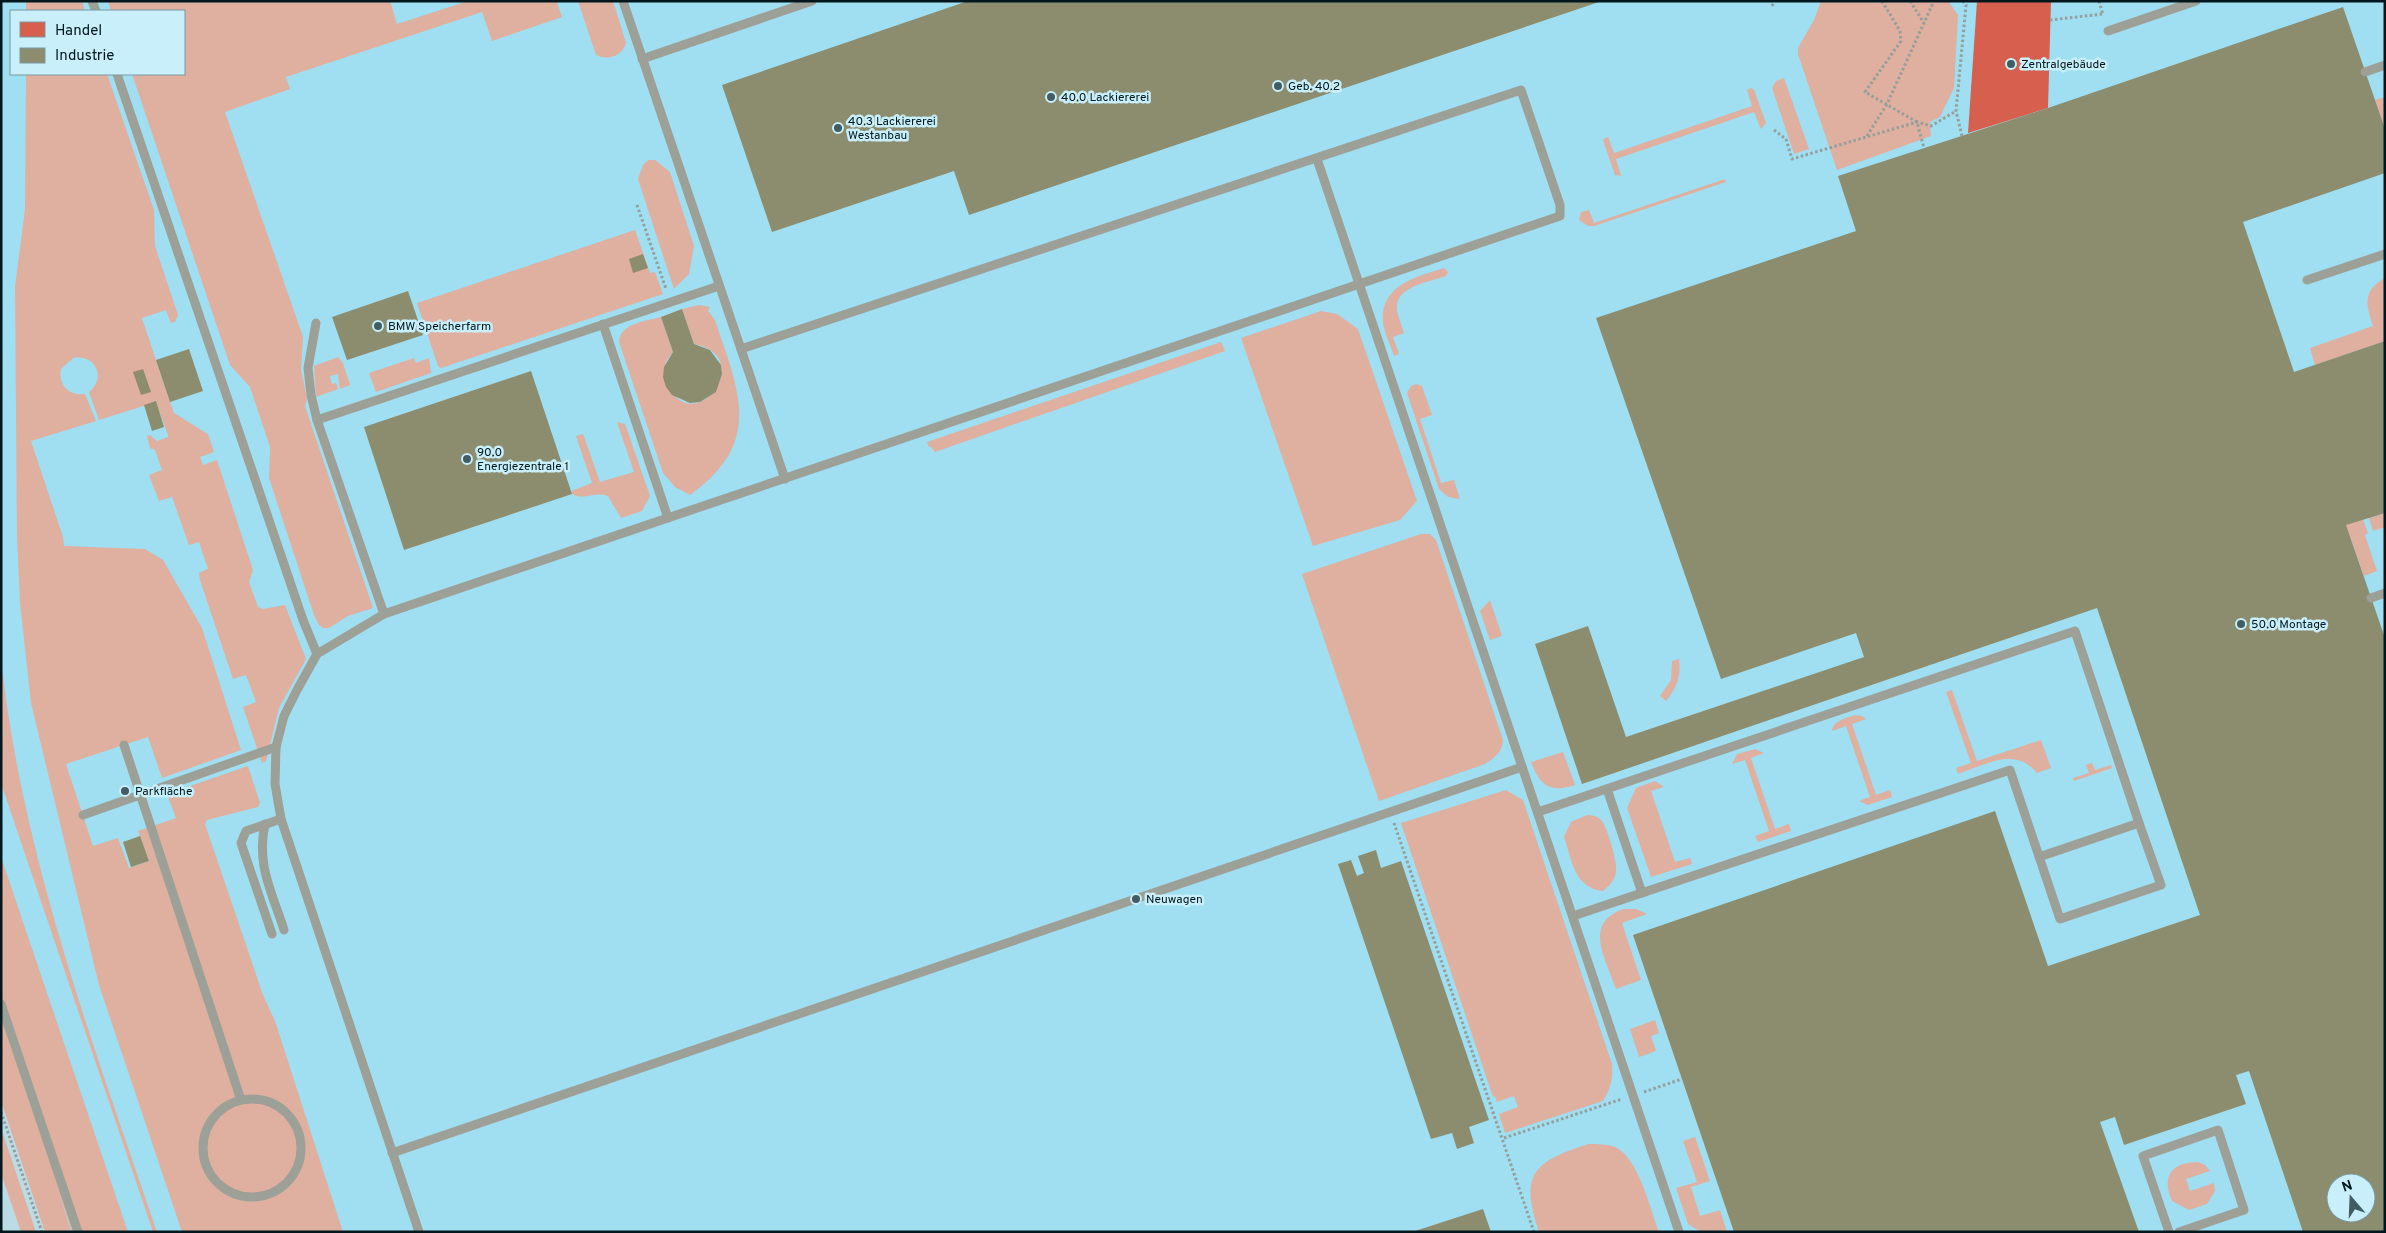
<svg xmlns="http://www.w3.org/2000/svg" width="2386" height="1233" font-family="Overpass,sans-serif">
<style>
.built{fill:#9fdff1;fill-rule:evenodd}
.green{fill:#dfafa0}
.shops{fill:#d6604d}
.industry{fill:#8c8c6e;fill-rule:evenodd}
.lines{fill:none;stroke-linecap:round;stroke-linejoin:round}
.path{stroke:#959e9a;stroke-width:3;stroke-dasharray:2.5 2.5;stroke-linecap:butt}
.lane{stroke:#9da097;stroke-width:9}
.poi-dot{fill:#425c63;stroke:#c8effa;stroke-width:2}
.labels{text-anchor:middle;stroke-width:5;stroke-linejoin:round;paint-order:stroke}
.poi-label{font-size:12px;fill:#01171d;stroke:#c8effa;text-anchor:start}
</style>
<rect width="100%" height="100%" fill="#bcdce5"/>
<path class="built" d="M1,1H2385V1232H71L1,1022ZM11,11H184V74H11ZM2336,1183H2366V1213H2336Z"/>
<g class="green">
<path d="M26,1H82L85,11H26Z"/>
<path d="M108,1H390L397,24L468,1L557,2L562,17L492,41L482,12L286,77L290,89L225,112L303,337L301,369L307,399L305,406L373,608L348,616L329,628H323L319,625L314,615L269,478L270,447L250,387L230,365L132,74H184V11H111Z"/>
<path d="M578,1H613L626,43C622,56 608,61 596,55Z"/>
<path d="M1821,1H1948L1958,15L1954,88L1940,117L1930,122L1931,136L1837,170L1798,54V48L1814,20Z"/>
<path d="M26,74H107L154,210L155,246L178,315L175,322L171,323L166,310L142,318L170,402L174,413L208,434L214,452L200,457L203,465L217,460L253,570L249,582L258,607L263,609L285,605L306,659L279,708L266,761L262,763L243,707L256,702L246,675L233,679L200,580L199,573L208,569L199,542L189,545L172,497L159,501L149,475L162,470L155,450L150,448L147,436L150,435L157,441L168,437V435L156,402L99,420L89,392C107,377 95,354 73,358L61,369C58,385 69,396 85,394L96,421L31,441L63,537L64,546L145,549L163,560L202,628L241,750L162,778L148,737L66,764L93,846L118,838L129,868L149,861L138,831L176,818L167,794L248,766L260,803L258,807L207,820L205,824L263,995L275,1021L343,1232H182L99,985L31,703L20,603L17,537L15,287L25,209Z"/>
<path d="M1784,78L1809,149L1794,154L1772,88L1776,81Z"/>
<path d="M1751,88L1754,90L1766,123L1761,129L1754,112L1616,159L1621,176L1615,175L1603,140L1605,138L1608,137L1614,153L1752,106L1747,90Z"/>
<path d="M2385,97V129L2375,100Z"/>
<path d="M648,160H655L670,172L694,246L689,274L674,289L638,179L643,165Z"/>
<path d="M1725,179L1726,182L1594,226H1588L1579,220L1581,212L1589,210L1594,223Z"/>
<path d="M635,230L650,273L655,272L663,294L441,368L438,366L417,303Z"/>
<path d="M1444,268L1448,272L1446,276C1430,282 1394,286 1397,310C1398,317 1402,326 1404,333L1393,337L1399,354L1394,356C1391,346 1384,333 1383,322C1380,285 1416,277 1444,268Z"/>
<path d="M2385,278V341L2315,365L2310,348L2373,326C2366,304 2362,291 2385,278Z"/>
<path d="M699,305L710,307L708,311L715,320C739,392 764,442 690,495L675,487L663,473L619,342C620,323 646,321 661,317L673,352C665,361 661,372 666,383C695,443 758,355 694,344L682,309Z"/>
<path d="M1321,311L1337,314L1358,329L1417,501L1400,520L1313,546L1241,338Z"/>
<path d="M1221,342L1225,351L935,452L931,447H929L927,442Z"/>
<path d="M338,357L343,363L350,385L340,389L338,374L330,376L332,384L336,383L338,389L316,397L314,366Z"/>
<path d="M414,358L416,363L429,358L431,373L376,392L369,373Z"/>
<path d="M1416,384L1422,386L1432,415L1420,419L1441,483L1454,480L1460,499L1448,497L1439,489L1407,393L1411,386Z"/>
<path d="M617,422L625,424L650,496L642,511L621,518L608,496C595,491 584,501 572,494L571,491L592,483L576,436L583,434L600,482L634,472Z"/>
<path d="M2385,513V527L2373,531L2369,518Z"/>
<path d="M2363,519L2368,533L2365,535L2377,571L2364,576L2346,525Z"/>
<path d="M1421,534H1430L1436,540L1503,740C1502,753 1495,757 1485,764L1379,801L1302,574Z"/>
<path d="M1490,600L1502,636L1490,640L1480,611Z"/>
<path d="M1,658C22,857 93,1043 157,1232H153L1,783Z"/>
<path d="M1679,659C1681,676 1677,688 1666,701L1660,696L1671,680L1672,661Z"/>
<path d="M1952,690L1977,761L2041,740L2051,768L2037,773C2015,746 1985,765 1958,774L1956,768L1971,763L1946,692Z"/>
<path d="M1855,715L1862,716L1866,719L1852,724L1876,795L1890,790L1892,797L1868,805L1859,801L1870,797L1846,726L1832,731C1834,720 1846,718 1855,715Z"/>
<path d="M1755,749L1764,753L1751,758L1775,829L1789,824L1791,831L1758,842L1755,836L1769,831L1745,760L1732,764L1737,754Z"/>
<path d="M1563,752L1575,785C1550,793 1540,786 1531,762Z"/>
<path d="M2092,763L2095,770L2111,765L2112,768L2074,781L2073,778L2089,773L2086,765Z"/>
<path d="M1655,781L1664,787L1651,791L1675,862L1690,858L1692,864L1651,877L1627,808L1636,788Z"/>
<path d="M1506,790L1523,800L1612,1064C1613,1078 1611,1088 1603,1101L1505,1133L1499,1114L1518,1107L1514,1096L1497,1102L1495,1096L1493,1097L1401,823Z"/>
<path d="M1587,815C1592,815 1597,816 1601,820C1607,826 1618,863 1616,872C1615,880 1609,886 1603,891C1574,888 1572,860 1564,837L1571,822Z"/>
<path d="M1,857L128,1232H72L59,1192L71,1232H45L1,1101Z"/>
<path d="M1624,909H1636L1647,914L1622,923L1641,980L1616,989C1606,958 1582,923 1624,909Z"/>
<path d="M1655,1020L1659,1033L1651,1036L1656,1051L1639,1057L1630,1029Z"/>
<path d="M1,1128L36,1232H21L1,1173Z"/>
<path d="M1695,1137L1710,1181L1691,1187L1700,1216L1720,1210L1727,1232H1701L1688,1224L1676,1188L1697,1182L1683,1141Z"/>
<path d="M1588,1144C1597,1144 1607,1144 1615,1147C1639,1158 1650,1209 1659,1232H1539C1519,1173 1534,1162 1588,1144Z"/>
<path d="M2198,1162L2205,1165L2210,1171L2186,1179L2190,1191L2214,1183L2215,1191L2207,1204L2189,1210L2172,1201C2161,1176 2172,1162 2198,1162Z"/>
</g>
<path class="shops" d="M1977,1H2051L2048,108L1968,133Z"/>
<g class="industry">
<path d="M968,1H1599V2L969,215L954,171L772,232L722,85Z"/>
<path d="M2343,7L2385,129V173L2243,222L2294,372L2385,341V513L2346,525L2385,638V1232H2303L2249,1071L2236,1075L2246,1104L2124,1145L2115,1117L2100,1122L2139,1232H1734L1633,935L1995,811L2048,966L2200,915L2097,608L1582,784L1535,644L1588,626L1626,737L1864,657L1856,633L1721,679L1596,318L1856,231L1838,176L2048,108ZM2336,1183H2366V1213H2336Z"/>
<path d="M643,254L648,268L633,273L629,259Z"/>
<path d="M408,291L423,335L347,360L332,317Z"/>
<path d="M682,309L694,344L710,350L721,365L722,374L716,392L700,402L690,403L672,395L666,387L663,377L664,367L673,352L661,317Z"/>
<path d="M189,349L203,391L170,402L156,360Z"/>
<path d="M143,369L151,392L141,395L133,372Z"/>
<path d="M531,371L572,494L404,550L364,427Z"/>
<path d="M156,401L164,427L152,431L144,405Z"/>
<path d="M140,836L149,861L131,867L123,842Z"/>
<path d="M1376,850L1381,868L1401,861L1489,1120L1469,1127L1474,1143L1457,1149L1452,1133L1431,1139L1338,864L1351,860L1357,876L1364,873L1358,856Z"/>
<path d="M1483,1209L1491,1232H1415V1231Z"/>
</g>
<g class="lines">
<g class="path">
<path d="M1882,1L1900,31L1901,41L1865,92L1917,122L1924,148"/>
<path d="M1910,1L1924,23"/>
<path d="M2099,1L2103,15"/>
<path d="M1772,6L1775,1"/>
<path d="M2050,20L2103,14"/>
<path d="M1774,130L1786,139L1792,159L1917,122L1931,126L1956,111"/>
<path d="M1867,136L1887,104L1934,1"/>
<path d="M1962,136L1956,111L1966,5L1963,1"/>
<path d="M637,205L666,289"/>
<path d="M1394,823L1534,1232"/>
<path d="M1644,1092L1682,1079"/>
<path d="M1,1112L42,1232"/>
<path d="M1504,1138L1622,1099"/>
</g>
<g class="lane">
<path d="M92,1L96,11"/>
<path d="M623,1L785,479"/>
<path d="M2108,31L2196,1"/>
<path d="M642,59L812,1"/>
<path d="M2365,72L2385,65"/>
<path d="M117,74L303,620L317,654"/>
<path d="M1317,159L1679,1232"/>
<path d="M2307,280L2385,254"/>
<path d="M316,323L308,368L311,395L317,420"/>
<path d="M603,324L668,518"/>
<path d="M2371,598L2385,593"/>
<path d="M384,614L317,420L719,286"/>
<path d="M124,745L241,1100"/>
<path d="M1607,789L1642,893"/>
<path d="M1538,812L2075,631L2139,823"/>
<path d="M83,815L276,747"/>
<path d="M265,824C256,865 272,892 284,930"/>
<path d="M1573,916L2010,770L2060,919L2161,885L2139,823L2039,857"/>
<path d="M272,934L241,843L246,831L281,819"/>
<path d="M1,1004L78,1232"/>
<circle cx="252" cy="1148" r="49"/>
<path d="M392,1153L1522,767"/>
<path d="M419,1232L281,819L275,784L276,747L284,716L297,690L317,654L384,614L1560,216V205L1521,90L741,349"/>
<path d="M2169,1232L2143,1156L2218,1130L2244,1210L2179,1232"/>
</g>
</g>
<g class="poi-dot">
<circle cx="2011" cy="64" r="5"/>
<circle cx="1278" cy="86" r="5"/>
<circle cx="1051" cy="97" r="5"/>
<circle cx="838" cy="128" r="5"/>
<circle cx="378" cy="326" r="5"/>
<circle cx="467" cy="459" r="5"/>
<circle cx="2241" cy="624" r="5"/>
<circle cx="125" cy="791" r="5"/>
<circle cx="1136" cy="899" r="5"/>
</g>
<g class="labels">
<g class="poi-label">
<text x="2021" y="68">Zentralgebäude</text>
<text x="1288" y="90">Geb. 40.2</text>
<text x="1061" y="101">40.0 Lackiererei</text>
<text x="848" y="125">40.3 Lackiererei<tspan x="848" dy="14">Westanbau</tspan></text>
<text x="388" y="330">BMW Speicherfarm</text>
<text x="477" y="456">90.0<tspan x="477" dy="14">Energiezentrale 1</tspan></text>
<text x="2251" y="628">50.0 Montage</text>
<text x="135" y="795">Parkfläche</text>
<text x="1146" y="903">Neuwagen</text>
</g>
</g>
<rect width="2386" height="1233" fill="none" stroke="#01171d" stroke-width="5"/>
<rect x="10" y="10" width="175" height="65" fill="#c8effa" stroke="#7899a2"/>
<rect x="20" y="22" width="25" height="15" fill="#d6604d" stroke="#7899a2"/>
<text x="55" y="35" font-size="15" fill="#01171d">Handel</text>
<rect x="20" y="48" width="25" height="15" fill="#8c8c6e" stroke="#7899a2"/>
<text x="55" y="60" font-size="15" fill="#01171d">Industrie</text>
<g transform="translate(2351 1198) rotate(341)"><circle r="24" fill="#c8effa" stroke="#7899a2"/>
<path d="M0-4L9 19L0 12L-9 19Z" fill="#425c63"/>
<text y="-8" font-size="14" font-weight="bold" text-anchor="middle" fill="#01171d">N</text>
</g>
</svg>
